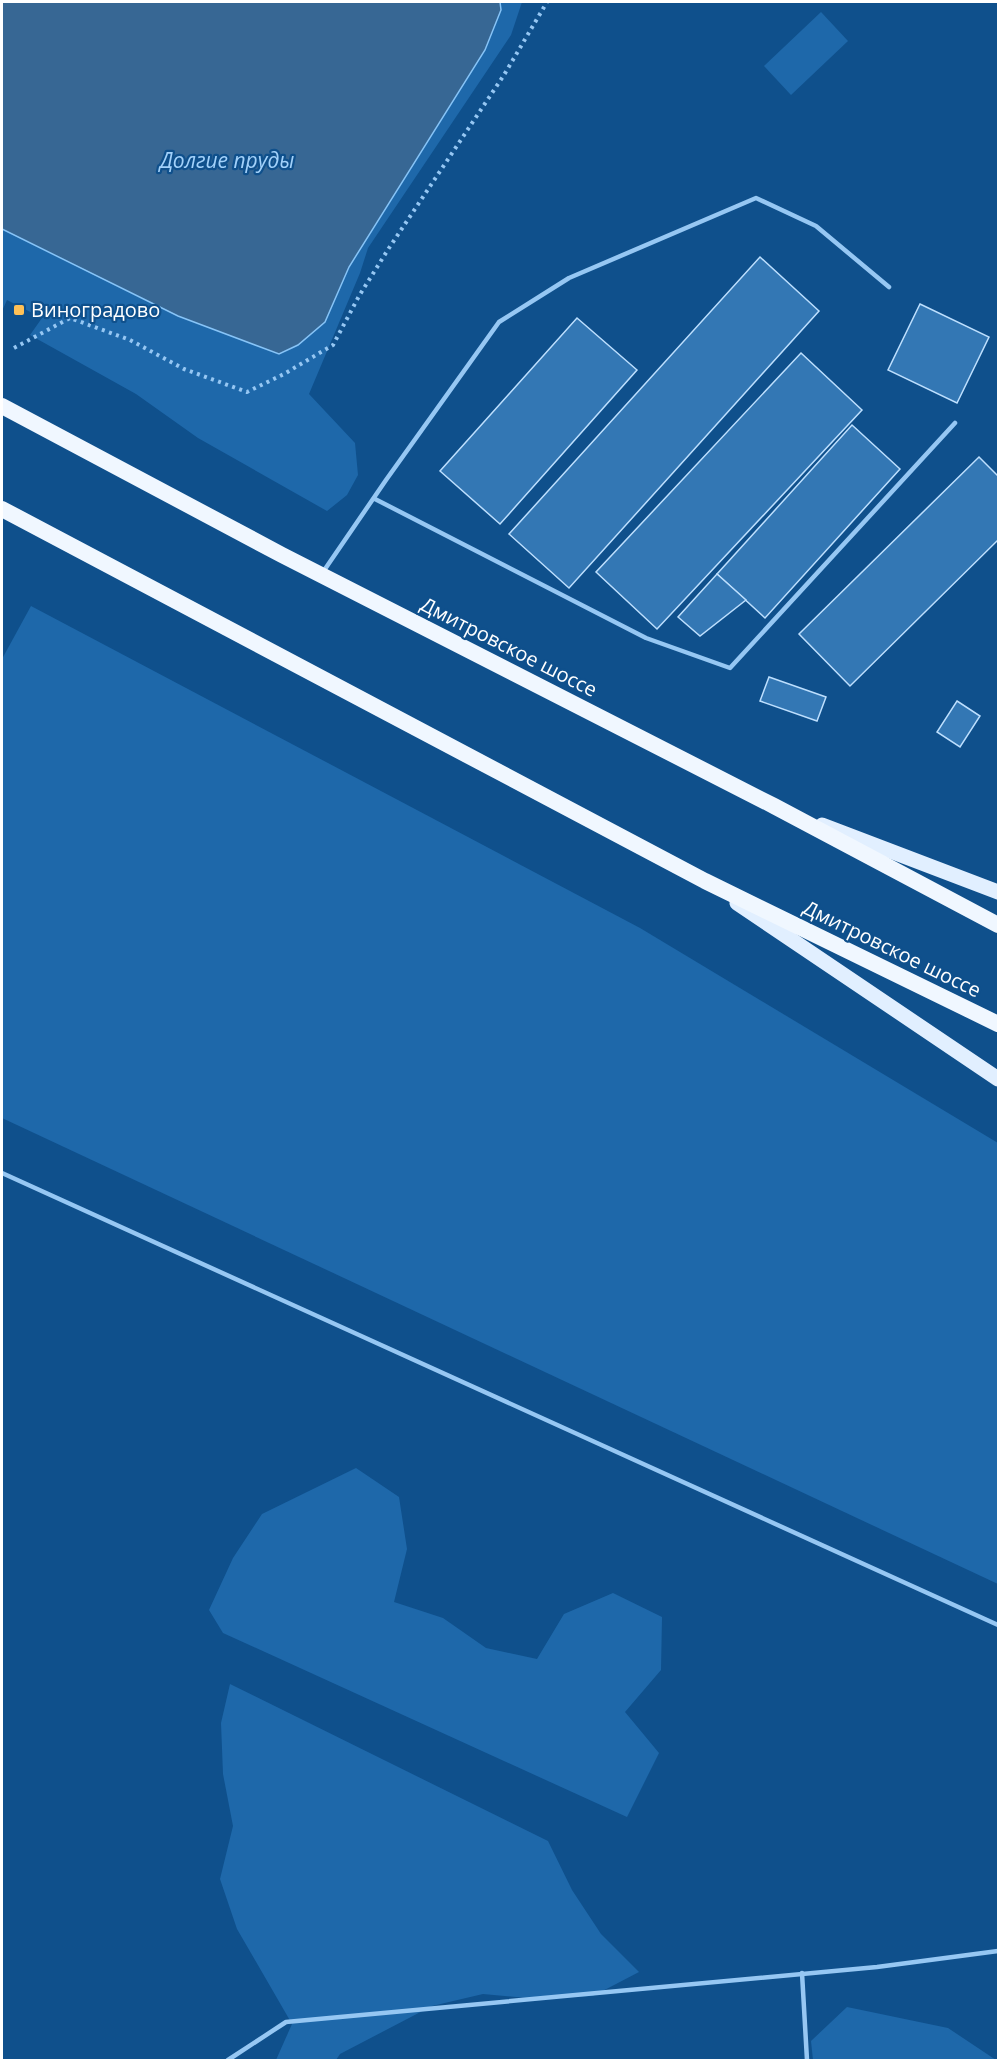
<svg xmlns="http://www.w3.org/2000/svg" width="1000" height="2062" font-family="'Open Sans',sans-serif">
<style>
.green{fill:#1e68aa}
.water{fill:#376794;stroke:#87c4f7;stroke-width:1.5}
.building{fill:#3377b4;stroke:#bddffe;stroke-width:1.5}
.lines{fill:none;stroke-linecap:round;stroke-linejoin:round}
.path{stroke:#96c7f3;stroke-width:4;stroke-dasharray:3 4.5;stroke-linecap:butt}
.service{stroke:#96c7f3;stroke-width:4.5}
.primary{stroke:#e1efff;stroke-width:15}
.trunk{stroke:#f0f7ff;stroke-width:16}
.poi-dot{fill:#ffc157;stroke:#0f508c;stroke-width:2}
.labels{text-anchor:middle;stroke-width:4.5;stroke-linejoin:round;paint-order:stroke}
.poi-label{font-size:20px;fill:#fff;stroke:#0f508c;text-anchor:start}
.street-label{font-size:20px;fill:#fff;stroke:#0f508c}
.water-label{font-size:21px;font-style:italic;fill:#a2d1fa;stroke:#0f508c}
</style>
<rect width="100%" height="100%" fill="#0f508c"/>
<g class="green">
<path d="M500,2H522L511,35L368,248L360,273L309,394L355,443L358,475L347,495L327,511L198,438L136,394L30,335L42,318L7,300L2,311V229L178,316L325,322L349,267L485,50L501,10Z"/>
<path d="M821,12L848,41L791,95L764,66Z"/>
<path d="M31,606L640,928L998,1143V1584L2,1118V659Z"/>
<path d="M356,1468L399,1497L407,1549L394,1602L443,1618L486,1648L537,1659L564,1614L613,1593L662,1617L661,1670L625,1712L659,1753L627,1817L223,1633L209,1610L233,1558L262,1514Z"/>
<path d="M230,1684L548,1841L572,1890L601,1934L639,1972L593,1996L538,1999L483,1994L432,2006L340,2054L336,2060H276L292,2024L237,1929L220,1879L233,1826L223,1774L221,1723Z"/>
<path d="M847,2007L948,2028L996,2060H813L811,2041Z"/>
</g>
<path class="water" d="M2,2H500L501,10L485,50L349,267L325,322L298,345L279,354L178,316L2,229Z"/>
<g class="building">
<path d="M760,257L819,311L569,588L509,534Z"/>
<path d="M920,304L989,337L957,403L888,370Z"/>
<path d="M577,318L637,370L500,524L440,471Z"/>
<path d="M801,353L862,410L657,629L596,572Z"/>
<path d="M852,425L900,469L765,618L717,574Z"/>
<path d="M979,457L998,476V540L850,686L799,634Z"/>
<path d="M717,574L746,600L700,636L678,617Z"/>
<path d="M769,677L826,697L817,721L760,701Z"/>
<path d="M957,701L980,716L960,747L937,732Z"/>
</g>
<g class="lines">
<path class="path" d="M14,348L70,318L130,340L184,369L247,392L284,374L333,345L359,296L389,248L504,75L547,2"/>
<g class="service">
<path d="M375,499L646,638L730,668L955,423"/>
<path d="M323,572L386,480L499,322L569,278L756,198L816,226L889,287"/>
<path d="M2,1173L998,1625"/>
<path d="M802,1973L807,2060"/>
<path d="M228,2060L286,2022L877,1967L998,1951"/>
</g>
<g class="primary">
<path d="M822,825L998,892"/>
<path d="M737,903L998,1079"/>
</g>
<g class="trunk">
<path d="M2,406L282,555L774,806L998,925"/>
<path d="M2,509L705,881L998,1024"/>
</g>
</g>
<rect class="poi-dot" x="13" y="304" width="12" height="12" rx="3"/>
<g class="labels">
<g class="poi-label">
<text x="31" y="317">Виноградово</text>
</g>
<g class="street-label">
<text transform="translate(509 647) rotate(27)" y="7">Дмитровское шоссе</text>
<text transform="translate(892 949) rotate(26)" y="7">Дмитровское шоссе</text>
</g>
<g class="water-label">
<text x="227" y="168">Долгие пруды</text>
</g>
</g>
<rect width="1000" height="2062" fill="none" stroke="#ffffff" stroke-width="6"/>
</svg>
